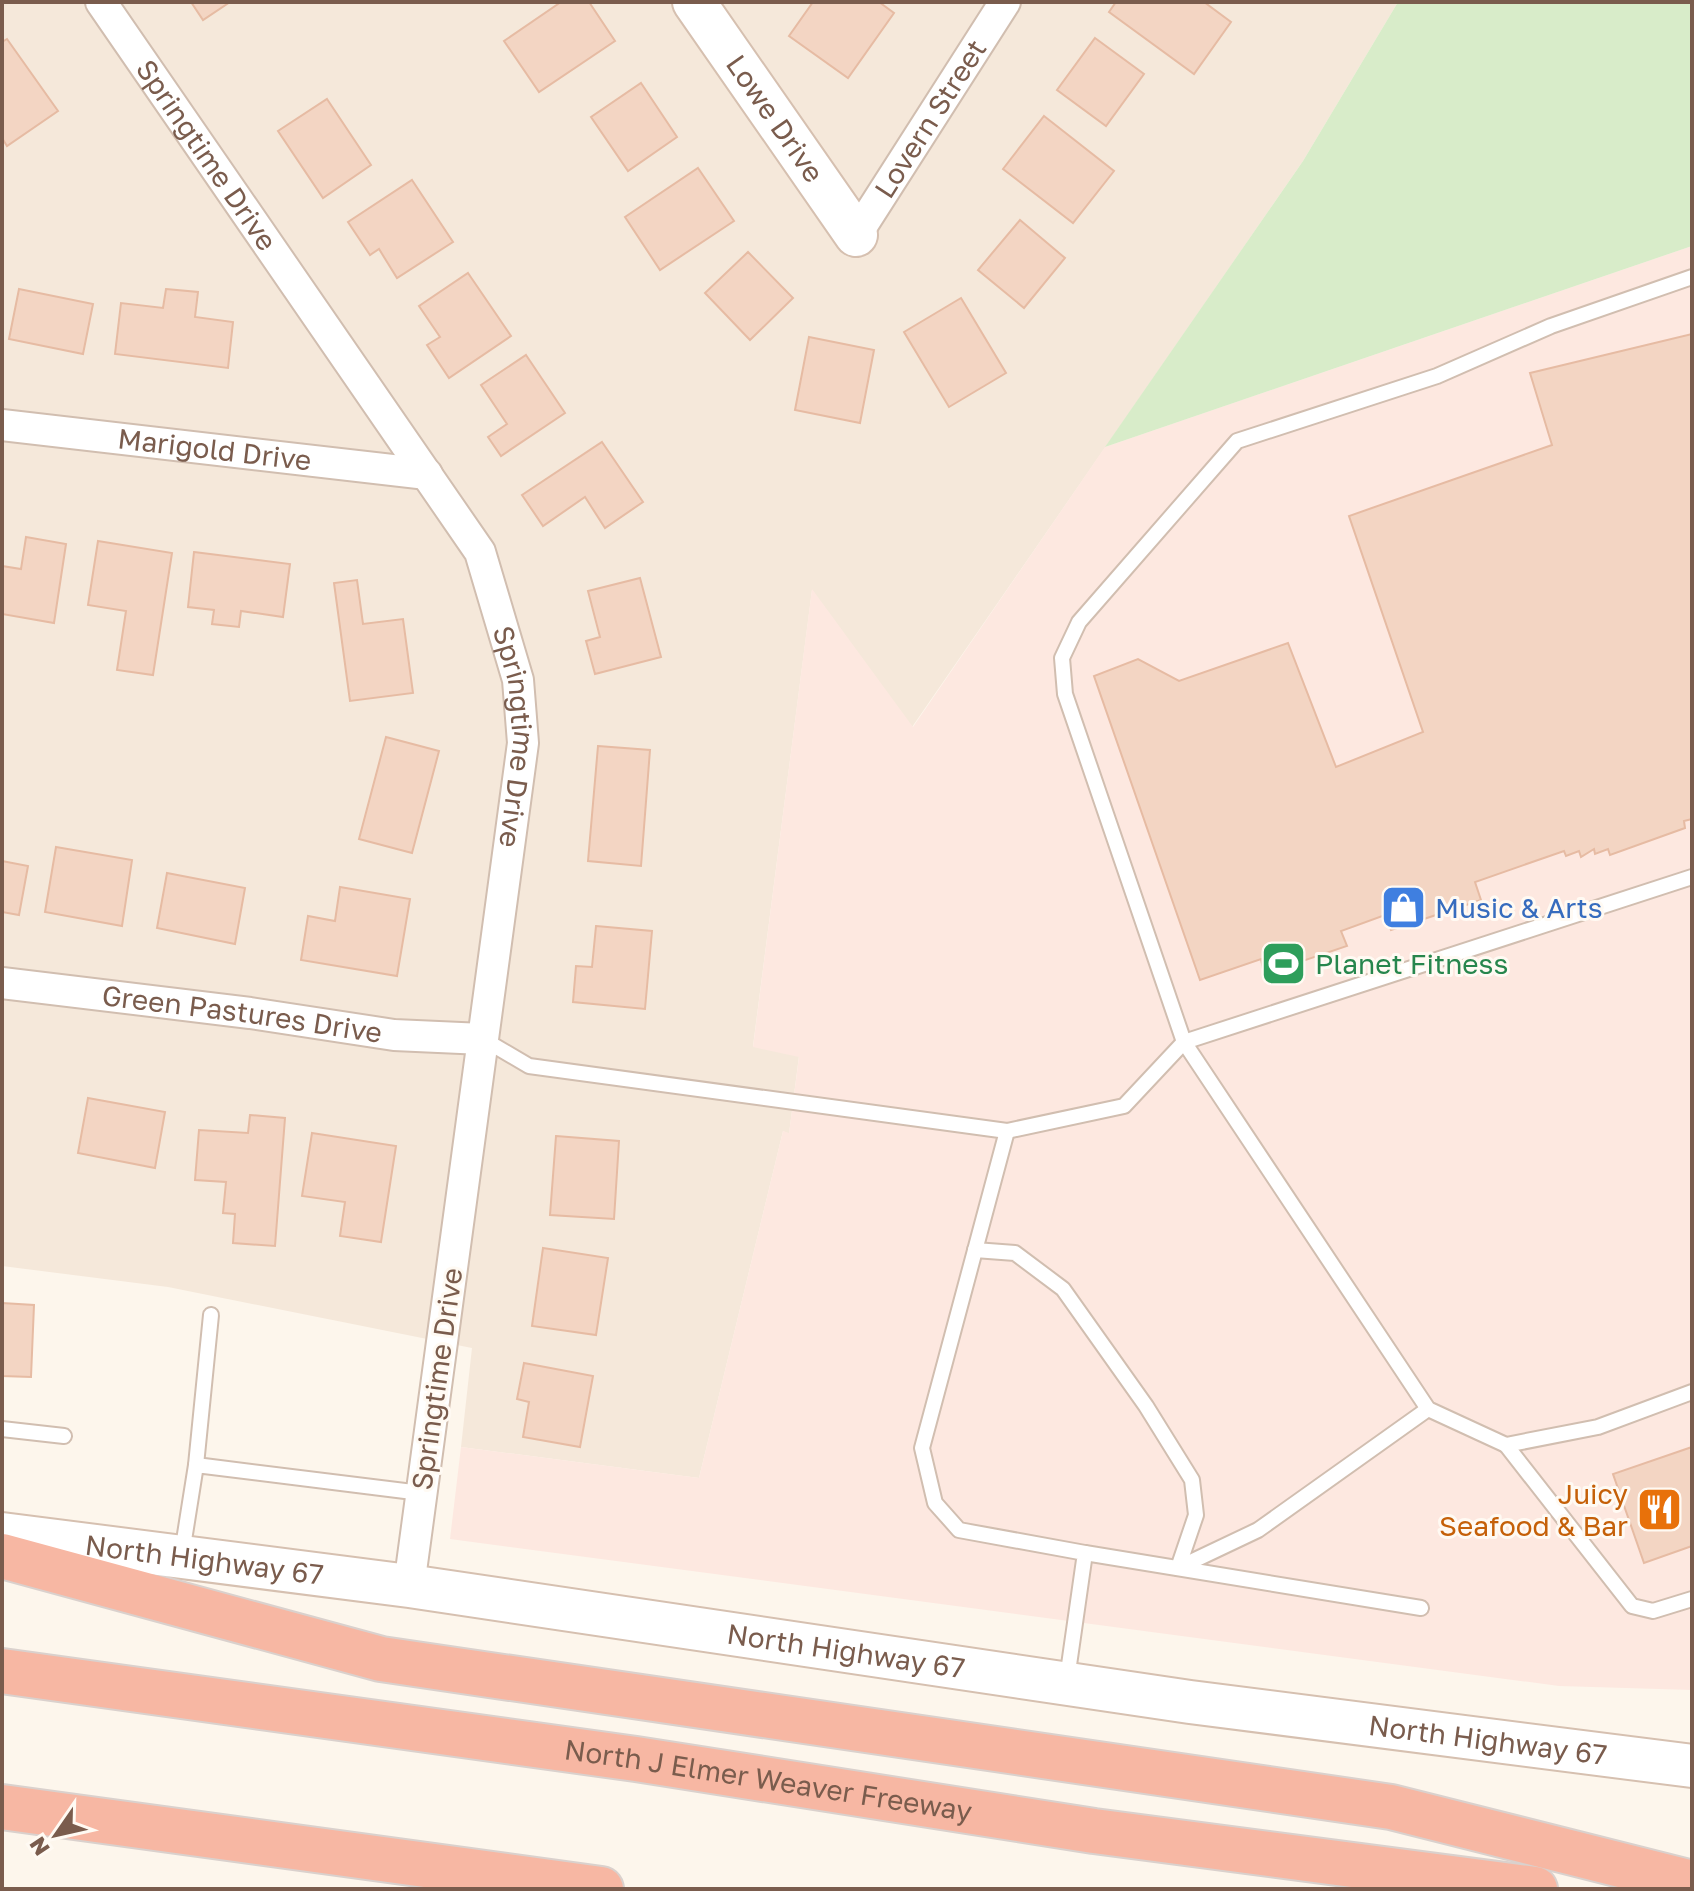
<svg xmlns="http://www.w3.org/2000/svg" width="1694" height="1891" font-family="'Golos Text',sans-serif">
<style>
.residential{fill:#f5e8da}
.commercial{fill:#fde8e0}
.green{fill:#d8ecc9}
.building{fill:#f3d5c3;stroke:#e6bba3;stroke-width:2}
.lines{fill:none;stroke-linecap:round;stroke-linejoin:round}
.lane-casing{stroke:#d1beb0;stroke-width:18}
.street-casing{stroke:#d1beb0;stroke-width:34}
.secondary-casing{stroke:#d6c0b0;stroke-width:46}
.highway-casing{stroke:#dad1cd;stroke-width:48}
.lane{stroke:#fff;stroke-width:14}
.street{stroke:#fff;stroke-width:30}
.secondary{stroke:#fff;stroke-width:42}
.highway{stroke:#f7b7a3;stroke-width:44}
.labels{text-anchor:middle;stroke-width:6;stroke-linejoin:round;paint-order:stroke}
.street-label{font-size:28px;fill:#7a5c4d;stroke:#fffaf3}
.shop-label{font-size:28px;fill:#366cbe;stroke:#fffaf3;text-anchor:start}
.leisure-label{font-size:28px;fill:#27864d;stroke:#fffaf3;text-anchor:start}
.food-label{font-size:28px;fill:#c56008;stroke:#fffaf3;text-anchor:end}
</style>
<rect width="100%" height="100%" fill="#fdf6ec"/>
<path class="residential" d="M2,2H1398L1303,161L912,727L812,590L753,1046L799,1056L789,1134L783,1131L699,1478L461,1447L472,1348L168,1287L2,1266Z"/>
<path class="commercial" d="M1692,246V1690L1559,1686L450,1539L461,1447L699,1478L783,1131L789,1133L799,1057L753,1047L812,589L913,727L1105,447Z"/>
<path class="green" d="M1398,2H1692V246L1105,447L1303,161Z"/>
<g class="building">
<path d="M191,2H230L203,20Z"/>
<path d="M561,2H589L615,41L539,92L504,41Z"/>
<path d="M813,2H879L894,13L848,78L789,36Z"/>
<path d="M1116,2H1204L1231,22L1194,74L1109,12Z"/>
<path d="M1095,38L1144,74L1106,126L1057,90Z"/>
<path d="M7,39L58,111L7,146L2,138V42Z"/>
<path d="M641,83L677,137L628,171L591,117Z"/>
<path d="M327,99L371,165L323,198L278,131Z"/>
<path d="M1044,116L1114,171L1073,223L1003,169Z"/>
<path d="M698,168L734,221L660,270L625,217Z"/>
<path d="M412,180L453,242L397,278L379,249L370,255L348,222Z"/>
<path d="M1020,220L1065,258L1024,308L978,270Z"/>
<path d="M748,252L793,298L750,340L705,293Z"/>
<path d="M468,273L511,336L449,378L427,345L440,337L419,306Z"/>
<path d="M19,289L93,304L83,354L9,339Z"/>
<path d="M166,289L198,292L195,317L233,322L228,368L115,354L121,303L163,308Z"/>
<path d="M961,298L1006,373L949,407L904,332Z"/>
<path d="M1692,334V819L1684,821L1685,828L1610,855L1608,849L1595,854L1594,849L1581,857L1579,851L1566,856L1564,851L1475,882L1481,900L1391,930L1385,915L1341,931L1347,946L1264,974L1261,959L1200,980L1094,676L1138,659L1179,681L1288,643L1336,767L1423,732L1349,516L1552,445L1530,373Z"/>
<path d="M809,337L874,350L860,423L795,410Z"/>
<path d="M526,355L565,413L501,456L488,437L507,424L481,385Z"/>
<path d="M602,442L643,502L605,528L585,497L543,526L522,495Z"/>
<path d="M26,537L66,544L54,623L2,614V566L21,569Z"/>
<path d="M98,541L172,553L153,675L117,670L126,611L88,605Z"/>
<path d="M194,552L290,564L283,617L241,611L239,627L212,624L214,610L188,607Z"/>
<path d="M640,578L661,657L595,674L586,641L600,637L588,591Z"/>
<path d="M357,580L363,624L403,619L413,693L350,701L334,583Z"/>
<path d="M386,737L439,751L412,853L359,839Z"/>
<path d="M598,746L650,750L641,866L588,861Z"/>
<path d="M56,847L132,860L122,926L45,912Z"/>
<path d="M2,861L28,866L19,915L2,912Z"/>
<path d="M167,873L245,888L235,944L157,928Z"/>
<path d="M340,887L410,899L397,976L301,960L308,916L335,921Z"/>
<path d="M596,926L652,931L645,1009L573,1002L576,966L592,967Z"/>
<path d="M88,1098L165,1112L155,1168L78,1153Z"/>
<path d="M250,1115L285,1118L275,1246L233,1243L235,1214L223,1213L226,1182L195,1180L199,1130L248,1133Z"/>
<path d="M312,1133L396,1146L381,1242L340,1236L345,1202L302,1196Z"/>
<path d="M556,1136L619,1141L614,1219L550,1215Z"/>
<path d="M543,1248L608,1258L596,1335L532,1326Z"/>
<path d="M2,1303L34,1305L31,1377L2,1376Z"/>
<path d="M524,1363L593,1376L580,1447L523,1437L529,1402L517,1399Z"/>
<path d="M1692,1447V1546L1644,1563L1613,1474Z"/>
</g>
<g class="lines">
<defs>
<g id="lane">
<path d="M1692,277L1551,326L1437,376L1237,441L1079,622L1062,658L1065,694L1184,1042L1428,1409L1506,1445L1598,1427L1692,1392"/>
<path d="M483,1039L529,1066L1007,1131L922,1448L935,1503L959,1530L1085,1553L1067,1679"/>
<path d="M1007,1131L1124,1106L1184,1042L1692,877"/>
<path d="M975,1250L1015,1253L1063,1289L1146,1406L1192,1480L1196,1515L1178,1568"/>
<path d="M2,1429L64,1436"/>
<path d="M1506,1445L1632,1606L1653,1611L1692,1599"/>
<path d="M196,1465L211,1315"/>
<path d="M182,1553L196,1465L421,1493"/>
<path d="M1085,1553L1421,1608"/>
<path d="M1178,1568L1258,1530L1428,1409"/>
</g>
<g id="street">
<path id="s1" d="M101,2L480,552L518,680L523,743L409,1586"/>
<path id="s2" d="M856,235L1005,2"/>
<path id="s3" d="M2,425L427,474"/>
<path id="s4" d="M2,983L250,1013L394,1035L483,1039"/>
</g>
<g id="secondary">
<path id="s5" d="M694,2L856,235"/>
<path id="s6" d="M2,1534L409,1586L1190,1702L1692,1766"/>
</g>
<g id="highway">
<path d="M2,1556L381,1659L1391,1807L1692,1883"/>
<path id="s7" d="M2,1671L636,1759L1094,1831L1535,1889"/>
<path d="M2,1807L601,1889"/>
</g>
</defs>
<use href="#lane" class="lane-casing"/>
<use href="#street" class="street-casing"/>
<use href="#secondary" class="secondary-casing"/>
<use href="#highway" class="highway-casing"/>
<use href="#lane" class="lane"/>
<use href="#street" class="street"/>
<use href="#secondary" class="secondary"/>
<use href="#highway" class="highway"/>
</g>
<defs>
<symbol id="shop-square" viewBox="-11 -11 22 22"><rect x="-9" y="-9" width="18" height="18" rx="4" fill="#3f7fe0" stroke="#fffaf3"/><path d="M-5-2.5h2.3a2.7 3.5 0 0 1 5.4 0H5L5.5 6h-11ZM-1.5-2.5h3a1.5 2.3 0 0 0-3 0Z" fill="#fff"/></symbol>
<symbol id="stadium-square" viewBox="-11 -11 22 22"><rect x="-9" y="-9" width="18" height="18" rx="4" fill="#2e9e5b" stroke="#fffaf3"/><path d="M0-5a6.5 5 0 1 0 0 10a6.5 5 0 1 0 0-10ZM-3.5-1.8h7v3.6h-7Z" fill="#fff"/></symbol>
<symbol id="restaurant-square" viewBox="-11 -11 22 22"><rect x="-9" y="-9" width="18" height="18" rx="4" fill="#e8710a" stroke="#fffaf3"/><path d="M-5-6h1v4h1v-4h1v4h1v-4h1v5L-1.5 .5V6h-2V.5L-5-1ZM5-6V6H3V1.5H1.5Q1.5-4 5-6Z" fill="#fff"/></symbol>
</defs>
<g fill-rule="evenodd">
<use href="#shop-square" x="1378" y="882" width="51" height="51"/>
<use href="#stadium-square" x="1258" y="938" width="51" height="51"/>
<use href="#restaurant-square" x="1634" y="1484" width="51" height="51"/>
</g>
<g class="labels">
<g class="street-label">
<text dy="10" stroke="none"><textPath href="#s5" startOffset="142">Lowe Drive</textPath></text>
<text dy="10" stroke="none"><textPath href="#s2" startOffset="138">Lovern Street</textPath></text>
<text dy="10" stroke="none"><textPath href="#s1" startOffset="186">Springtime Drive</textPath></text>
<text dy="10" stroke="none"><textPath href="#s3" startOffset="214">Marigold Drive</textPath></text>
<text dy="10" stroke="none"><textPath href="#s1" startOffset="858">Springtime Drive</textPath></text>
<text dy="10" stroke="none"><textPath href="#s4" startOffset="242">Green Pastures Drive</textPath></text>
<text transform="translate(437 1379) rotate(-82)" y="10">Springtime Drive</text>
<text dy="10" stroke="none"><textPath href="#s6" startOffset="204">North Highway 67</textPath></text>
<text dy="10" stroke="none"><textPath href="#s6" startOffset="852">North Highway 67</textPath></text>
<text dy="10" stroke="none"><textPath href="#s6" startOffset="1500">North Highway 67</textPath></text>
<text dy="10" stroke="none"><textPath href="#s7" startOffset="774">North J Elmer Weaver Freeway</textPath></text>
</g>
<g class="shop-label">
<text x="1435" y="918">Music &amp; Arts</text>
</g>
<g class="leisure-label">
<text x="1315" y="974">Planet Fitness</text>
</g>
<g class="food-label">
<text x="1628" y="1504">Juicy<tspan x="1628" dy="32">Seafood &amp; Bar</tspan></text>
</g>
</g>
<rect width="1694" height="1891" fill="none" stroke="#7a5c4d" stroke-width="8"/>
<g transform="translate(56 1835) rotate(236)" stroke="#fffaf3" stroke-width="6" paint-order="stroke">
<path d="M0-6L14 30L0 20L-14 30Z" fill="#7a5c4d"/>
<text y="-12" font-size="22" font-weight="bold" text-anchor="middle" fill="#7a5c4d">N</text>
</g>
</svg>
